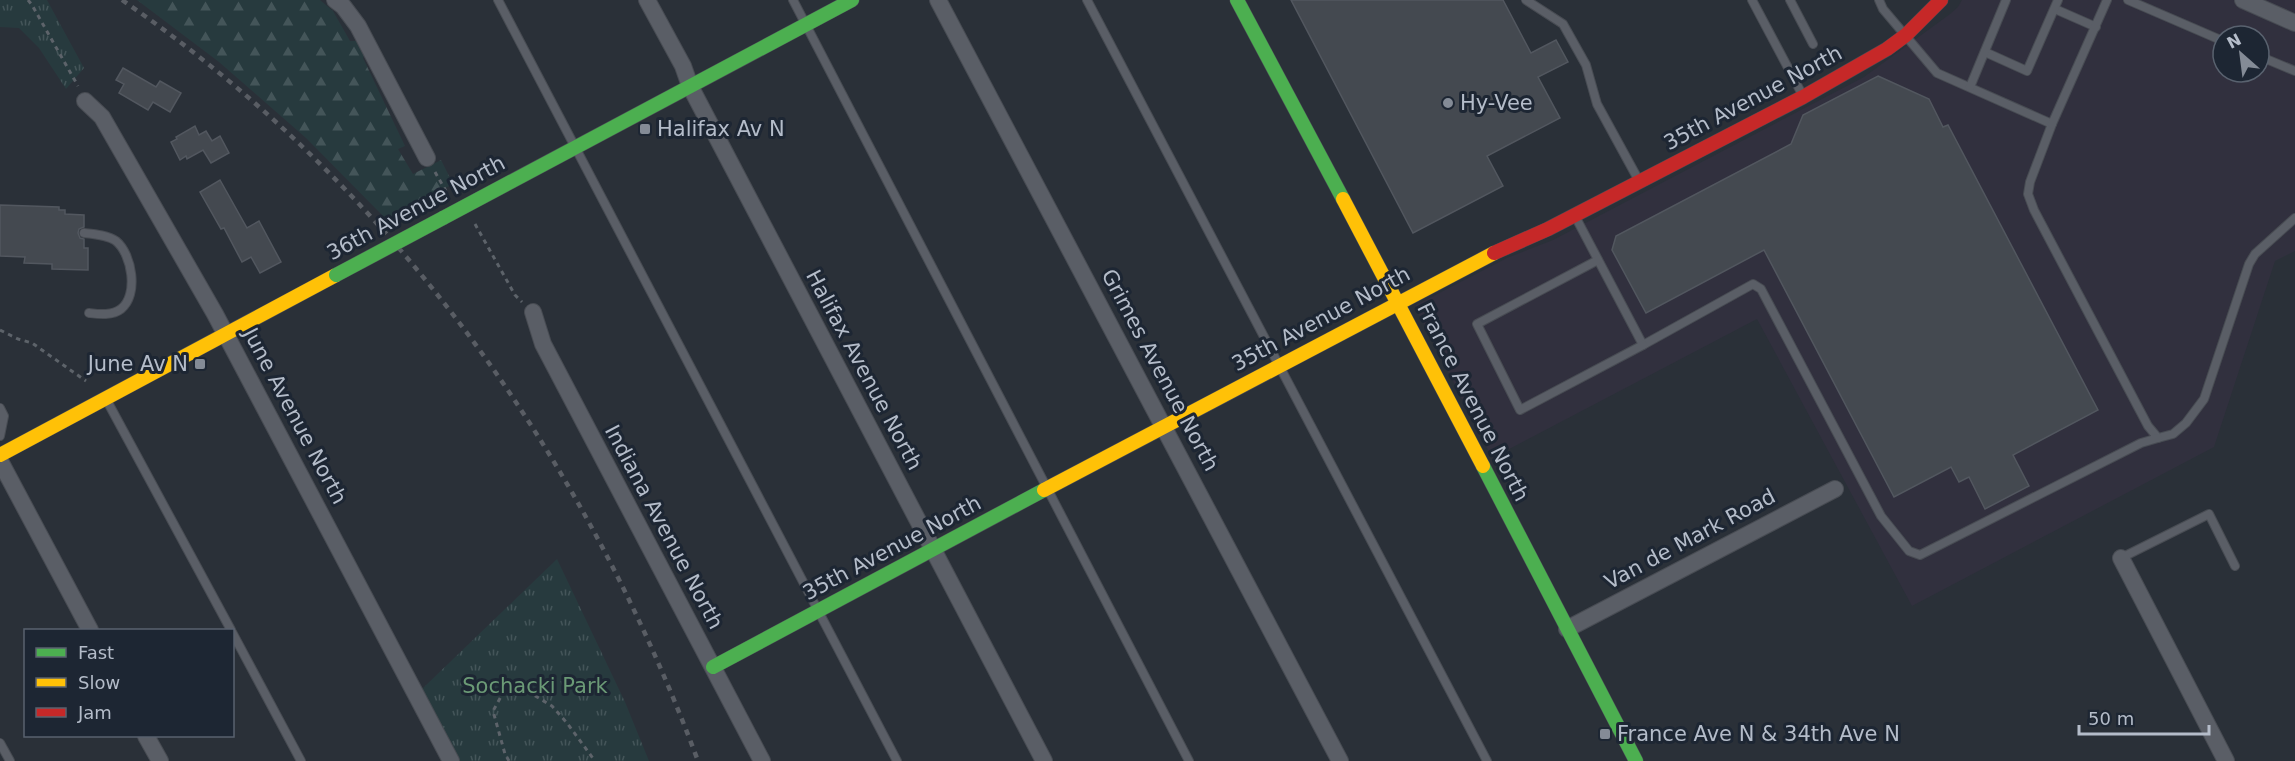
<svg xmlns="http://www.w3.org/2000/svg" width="2295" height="761" font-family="'DejaVu Sans',sans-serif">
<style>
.medical{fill:#31303e;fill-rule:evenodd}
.forest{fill:url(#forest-firs)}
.park{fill:url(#park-tufts)}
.building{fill:#444950;stroke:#52575f;stroke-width:1.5}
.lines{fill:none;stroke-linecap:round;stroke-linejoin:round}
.lane-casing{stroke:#484c53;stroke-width:10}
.street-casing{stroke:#484c53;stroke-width:18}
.fast-casing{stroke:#484c53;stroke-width:15}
.slow-casing{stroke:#484c53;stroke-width:15}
.jam-casing{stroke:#484c53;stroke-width:15}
.path{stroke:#5d636a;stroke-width:3;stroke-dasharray:4.5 4.5;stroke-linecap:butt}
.lane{stroke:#5a5e66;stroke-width:8}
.street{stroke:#5a5e66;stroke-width:16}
.fast{stroke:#4caf50;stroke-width:14}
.slow{stroke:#ffc107;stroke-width:14}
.jam{stroke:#c62828;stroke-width:14}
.rail{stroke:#595d64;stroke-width:4.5;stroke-dasharray:6 6;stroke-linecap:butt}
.fast-bridge-casing{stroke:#484c53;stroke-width:15;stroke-linecap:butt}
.fast-bridge{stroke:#4caf50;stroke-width:14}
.poi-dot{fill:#848b96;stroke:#1d2633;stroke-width:2}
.labels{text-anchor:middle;stroke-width:6;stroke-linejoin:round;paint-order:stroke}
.street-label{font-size:21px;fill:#b4bcc9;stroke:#1d2633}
.poi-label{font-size:21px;fill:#b4bcc9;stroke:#1d2633;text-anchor:start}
.park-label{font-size:21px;fill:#6b9a76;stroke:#1d2633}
</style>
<defs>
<pattern id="forest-firs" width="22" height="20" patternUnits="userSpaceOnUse" patternTransform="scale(1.5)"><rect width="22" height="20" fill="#273a3e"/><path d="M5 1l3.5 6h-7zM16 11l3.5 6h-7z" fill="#445559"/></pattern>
<pattern id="park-tufts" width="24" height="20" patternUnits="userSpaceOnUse" patternTransform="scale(1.5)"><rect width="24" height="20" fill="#273a3e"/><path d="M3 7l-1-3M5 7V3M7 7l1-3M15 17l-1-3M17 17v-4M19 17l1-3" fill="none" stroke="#445559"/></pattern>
</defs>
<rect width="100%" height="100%" fill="#2a3038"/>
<path class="medical" d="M1962,0H2295V251L2275,261L2214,447L1912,606L1757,319L1492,458L1416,309V305L1507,258L1553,240L1864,77L1950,14L1958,7ZM2223,36H2259V72H2223Z"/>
<path class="forest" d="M137,0H320L333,11L350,41H357L366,52L363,58L405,146L398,149L413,174L441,160L453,184L386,219L306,138L219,62Z"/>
<g class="park">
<path d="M0,0H47L84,68L66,89L39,48L19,28L0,27Z"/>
<path d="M557,559L625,702L649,761H445L422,689Z"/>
</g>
<g class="building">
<path d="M1291,0H1503L1531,53L1556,40L1568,62L1538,77L1560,118L1487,156L1503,186L1413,233Z"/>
<path d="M123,68L156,87L160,81L181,93L170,112L153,102L148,110L119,93L124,84L116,80Z"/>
<path d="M1878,76L1929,99L1943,127L1948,125L2098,410L2013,455L2029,486L1985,509L1969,477L1959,482L1951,467L1894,497L1764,250L1646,313L1612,250L1616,236L1791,144L1803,115Z"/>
<path d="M195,126L199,135L206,131L212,141L220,136L229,153L211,163L203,150L187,159L186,156L180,160L171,142L177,139L176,137Z"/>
<path d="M220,180L247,228L259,221L281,262L260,273L251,257L242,262L224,228L221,229L200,192Z"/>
<path d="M0,205L59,207V210H65V214L84,215V227L79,229L78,233L80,238L84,239V248H88V270L52,269V264L24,263L25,257L0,256Z"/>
</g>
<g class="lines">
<defs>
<g id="lane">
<path d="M498,0L897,761"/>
<path d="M793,0L1189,761"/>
<path d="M1087,0L1487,761"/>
<path d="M1526,0L1563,24L1586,65L1597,104L1638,179"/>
<path d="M1752,0L1803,96"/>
<path d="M1790,0L1813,44"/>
<path d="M1879,0L1883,9L1937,73L2052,124L2030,182L2028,194L2034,210L2148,426L2158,438L2173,434L2186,423L2204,399L2249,264L2255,254L2295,218"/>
<path d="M2128,0L2223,41"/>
<path d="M2055,9L2096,27"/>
<path d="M1985,52L2027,71L2058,0"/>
<path d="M2259,56L2295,71"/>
<path d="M1970,87L2006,0"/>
<path d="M2052,124L2107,0"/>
<path d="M1575,216L1643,345L1753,284L1761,289L1881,516L1909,551L1920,555L2141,443L2158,438"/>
<path d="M84,233C94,234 108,235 116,241C132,254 139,295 121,309C112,316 98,314 89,313"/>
<path d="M1598,260L1477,324L1520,410L1643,345"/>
<path d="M106,399L231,630"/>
<path d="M0,408L4,416L0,436"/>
<path d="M2121,558L2209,514L2235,566"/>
<path d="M232,632L301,761"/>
<path d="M0,743L10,761"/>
</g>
<g id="street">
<path d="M335,0L343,6L358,26L427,158"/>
<path d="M647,0L683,66L690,86L1044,761"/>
<path d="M938,0L1340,761"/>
<path d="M2243,0L2295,23"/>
<path d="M85,101L102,117L215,314L451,761"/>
<path d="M533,312L543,344L762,761"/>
<path d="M0,461L90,630"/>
<path d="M2121,558L2226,761"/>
<path d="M1567,629L1835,489"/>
<path d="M146,736L160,761"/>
</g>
<g id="fast">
<path d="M1237,0L1343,199"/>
<path d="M443,218L852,0"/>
<path d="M1483,466L1636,761"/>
<path d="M713,667L1044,490"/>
</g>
<g id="slow">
<path d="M1343,199L1483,466"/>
<path d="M0,455L336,275"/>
<path d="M1044,490L1494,253"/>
</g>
<path id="jam" d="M1494,253L1548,229L1803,97L1887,49L1906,35L1941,0"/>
</defs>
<use href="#lane" class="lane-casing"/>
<use href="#street" class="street-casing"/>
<use href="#fast" class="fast-casing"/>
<use href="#slow" class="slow-casing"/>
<use href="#jam" class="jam-casing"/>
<g class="path">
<path d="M28,0L32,5L78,86"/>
<path d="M435,172L446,191"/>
<path d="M475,224L515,295L522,302"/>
<path d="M0,330L18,339L32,343L86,381"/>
<path d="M509,761L505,754L493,711L503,693L522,688L552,706L567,723L595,761"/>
</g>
<use href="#lane" class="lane"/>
<use href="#street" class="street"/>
<use href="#fast" class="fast"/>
<use href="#slow" class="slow"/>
<use href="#jam" class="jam"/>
<path class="rail" d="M122,0C393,186 584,455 698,761"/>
<defs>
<path id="fast-bridge" d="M336,275L443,218"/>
</defs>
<use href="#fast-bridge" class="fast-bridge-casing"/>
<use href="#fast-bridge" class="fast-bridge"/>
</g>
<g class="poi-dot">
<circle cx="1448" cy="103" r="6"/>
<rect x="639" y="123" width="12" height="12" rx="3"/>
<rect x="194" y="358" width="12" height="12" rx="3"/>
<rect x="1599" y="728" width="12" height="12" rx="3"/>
</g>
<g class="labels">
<g class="street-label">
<text transform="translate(1753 98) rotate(-28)" y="7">35th Avenue North</text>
<text transform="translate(416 208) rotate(-28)" y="7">36th Avenue North</text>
<text transform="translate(1321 319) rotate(-28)" y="7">35th Avenue North</text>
<text transform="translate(864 370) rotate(62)" y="7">Halifax Avenue North</text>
<text transform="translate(1160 370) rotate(62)" y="7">Grimes Avenue North</text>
<text transform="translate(1473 402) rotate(63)" y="7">France Avenue North</text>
<text transform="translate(295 416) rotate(62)" y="7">June Avenue North</text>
<text transform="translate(664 527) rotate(62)" y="7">Indiana Avenue North</text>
<text transform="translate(1690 539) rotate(-28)" y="7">Van de Mark Road</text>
<text transform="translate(892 548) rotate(-28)" y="7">35th Avenue North</text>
</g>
<g class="poi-label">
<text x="1460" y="110">Hy-Vee</text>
<text x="657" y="136">Halifax Av N</text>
<text x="188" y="371" text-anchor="end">June Av N</text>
<text x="1617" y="741">France Ave N &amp; 34th Ave N</text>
</g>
<g class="park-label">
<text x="535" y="693">Sochacki Park</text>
</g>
</g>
<rect x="24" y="629" width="210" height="108" fill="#1d2633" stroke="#59626f" stroke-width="1.5"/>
<rect x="36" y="648" width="30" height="9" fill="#4caf50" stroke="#59626f" stroke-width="1.5"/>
<text x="78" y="659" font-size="18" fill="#b4bcc9">Fast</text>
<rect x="36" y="678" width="30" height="9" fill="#ffc107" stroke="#59626f" stroke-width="1.5"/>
<text x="78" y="689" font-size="18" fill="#b4bcc9">Slow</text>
<rect x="36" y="708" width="30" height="9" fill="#c62828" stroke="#59626f" stroke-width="1.5"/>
<text x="78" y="719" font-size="18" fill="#b4bcc9">Jam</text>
<g transform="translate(2241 54) rotate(332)"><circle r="28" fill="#1d2633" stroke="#59626f" stroke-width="1.5"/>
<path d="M0-4.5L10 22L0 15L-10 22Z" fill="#848b96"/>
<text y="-9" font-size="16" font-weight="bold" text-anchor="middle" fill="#b4bcc9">N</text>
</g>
<path d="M2079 725v9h130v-9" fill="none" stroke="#b4bcc9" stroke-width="3"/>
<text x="2088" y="725" font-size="18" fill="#b4bcc9" stroke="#1d2633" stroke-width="4.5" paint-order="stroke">50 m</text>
</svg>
